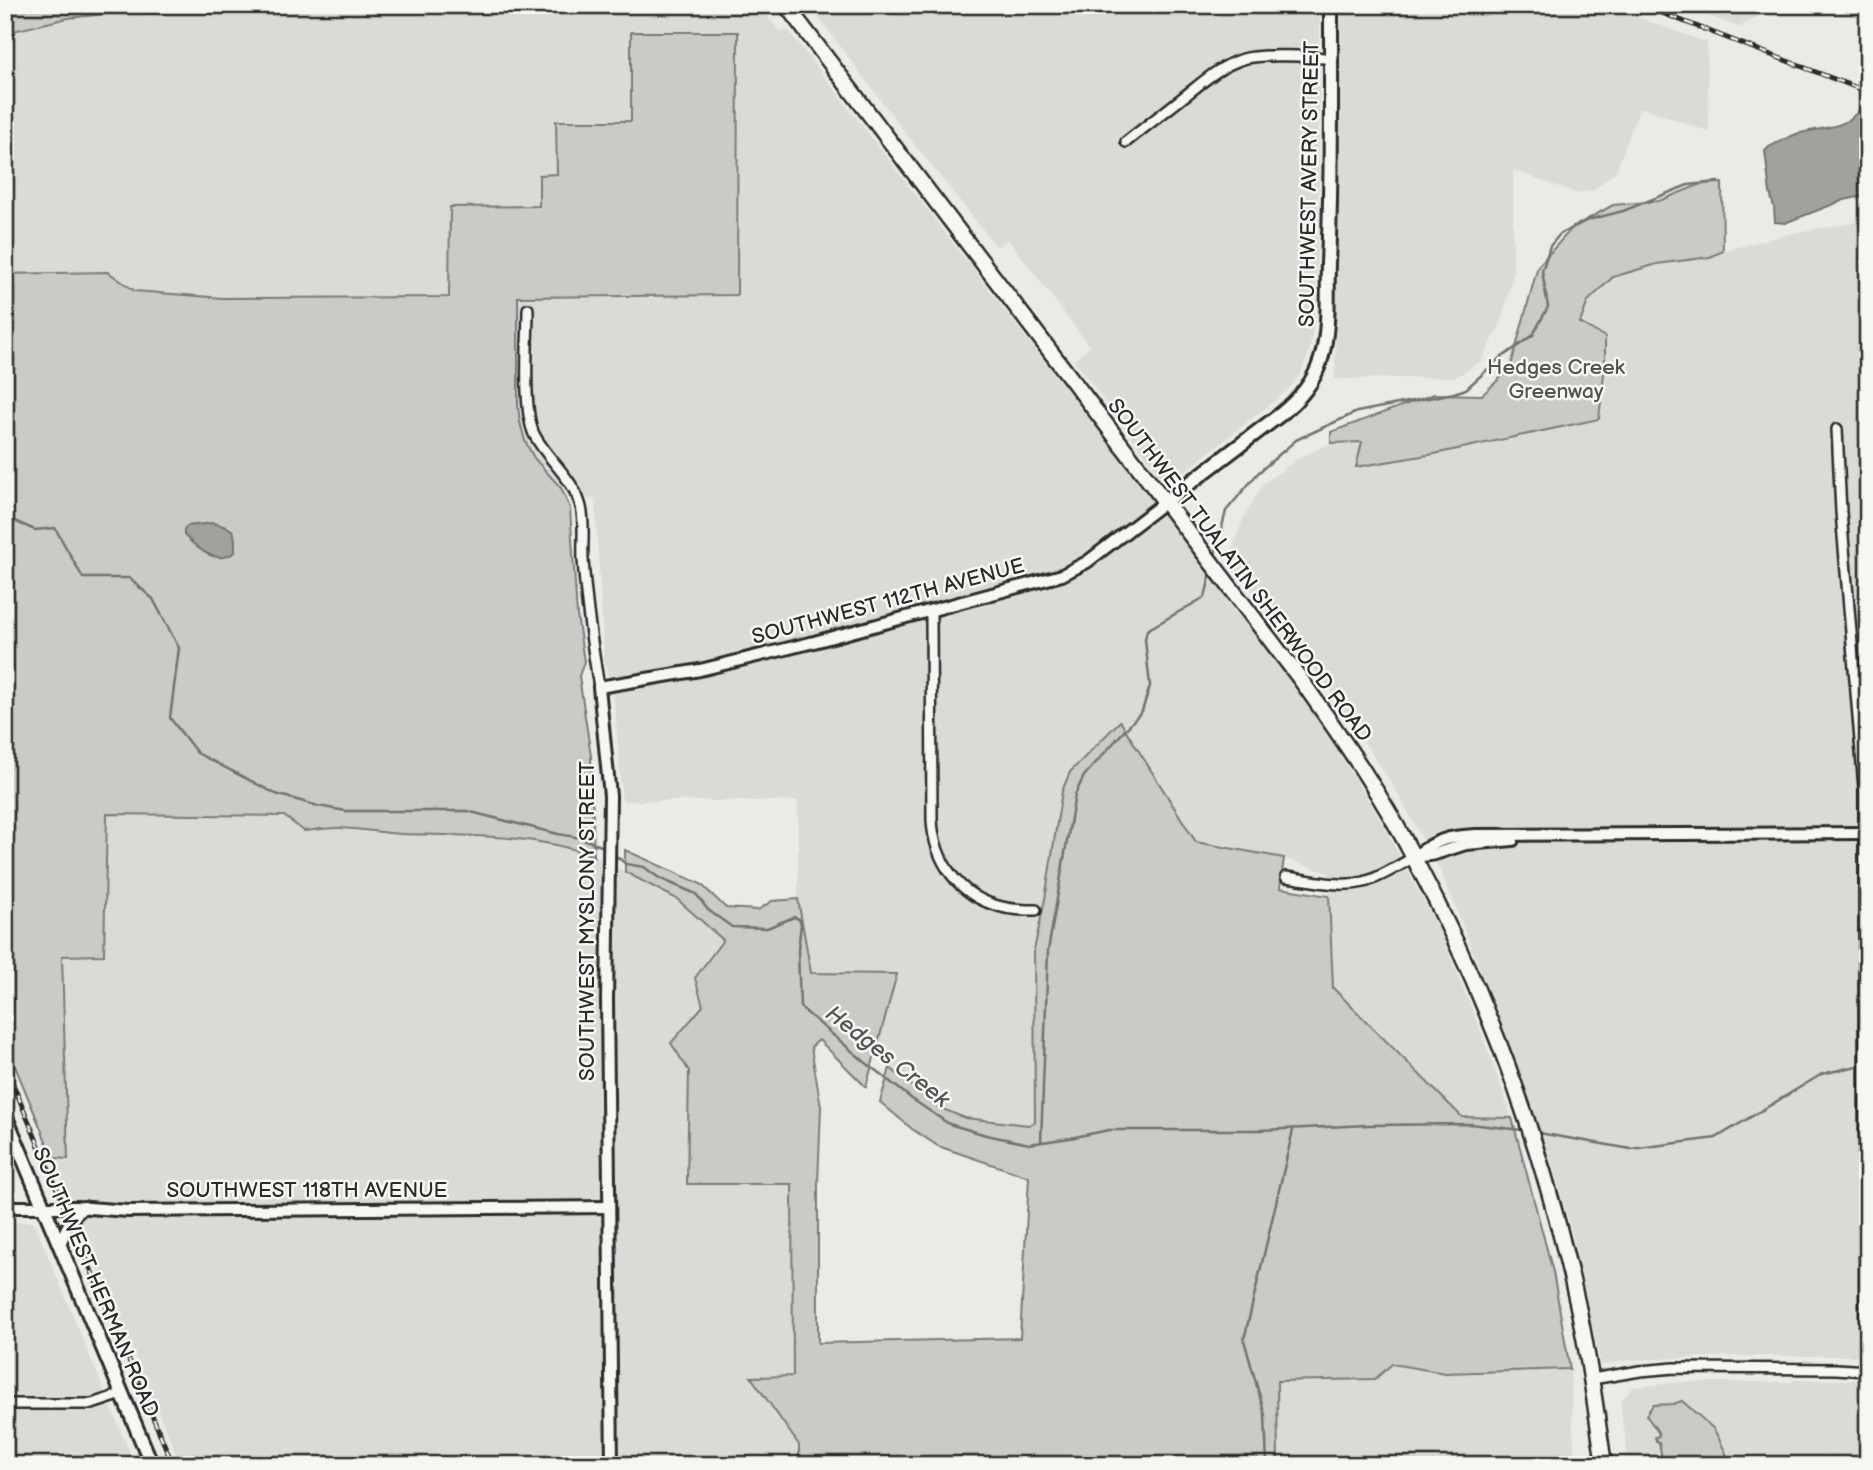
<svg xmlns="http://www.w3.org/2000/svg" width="1873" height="1470" font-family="'Balsamiq Sans',sans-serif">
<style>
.built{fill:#dadad6}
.green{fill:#cacac7;stroke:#7a7a79;stroke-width:2}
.water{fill:#a1a19e;stroke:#727270;stroke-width:2}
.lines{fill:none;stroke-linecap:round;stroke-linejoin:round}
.stream{stroke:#727270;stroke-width:2.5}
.minor-casing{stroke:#2b2b2b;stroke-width:14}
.tertiary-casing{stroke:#2b2b2b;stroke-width:16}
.secondary-casing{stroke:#2b2b2b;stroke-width:18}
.trunk-casing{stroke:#2b2b2b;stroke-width:19}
.minor{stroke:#f6f6f2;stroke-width:9}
.tertiary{stroke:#f6f6f2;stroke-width:10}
.secondary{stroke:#f6f6f2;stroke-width:12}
.trunk{stroke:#f6f6f2;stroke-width:14}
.rail-casing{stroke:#2b2b2b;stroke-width:5}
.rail{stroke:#f6f6f2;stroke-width:2.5;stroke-dasharray:8;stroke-linecap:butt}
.labels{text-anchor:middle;stroke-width:5;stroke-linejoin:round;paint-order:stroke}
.street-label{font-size:21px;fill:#2b2b2b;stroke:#f6f6f2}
.park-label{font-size:21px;fill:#535352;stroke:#f6f6f2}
.water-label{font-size:23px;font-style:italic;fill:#545453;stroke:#f6f6f2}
</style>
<rect width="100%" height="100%" fill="#eaeae6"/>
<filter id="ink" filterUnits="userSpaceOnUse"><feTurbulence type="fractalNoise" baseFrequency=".0143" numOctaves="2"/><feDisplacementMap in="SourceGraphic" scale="14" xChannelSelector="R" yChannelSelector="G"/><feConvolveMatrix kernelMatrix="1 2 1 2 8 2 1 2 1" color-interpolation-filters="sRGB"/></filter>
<g filter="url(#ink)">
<g class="built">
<path d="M166,5H759L779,31H789L1270,653L1322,726L1380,819L1440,932L1480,1029L1512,1118L1462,1117L1332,988L1328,873L1283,858L1196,842L1120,721L1070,772L1062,791L1045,899L1034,950L1035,1122L1029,1126L965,1118L940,1108L875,1056L897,974L811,973L798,899V801H622L615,707L604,659L595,499L567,498L561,488L534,458L525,441L520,422L518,406V296L737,295L631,121L557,174L539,206L449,297L222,298L135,291L108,272L5,274V33L68,18L161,8Z"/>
<path d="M809,5H1320L1318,230L1314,320L1310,349L1301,373L1287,391L1179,476L1172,479H1166L1160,475L1074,360L1090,347L1008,239L997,247L911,140Z"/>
<path d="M1341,5H1606L1707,43L1709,132L1645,108H1641L1638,112L1616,171L1592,191L1576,193L1513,170V273L1501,323L1481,361L1456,377L1335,379Z"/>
<path d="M1678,5H1780L1739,27Z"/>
<path d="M1868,220V1361L1861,1356H1735L1629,1360L1601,1365L1572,1232L1550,1158L1476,959L1441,872L1397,792L1329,688L1229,560L1243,519L1263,484L1299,458L1331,443L1362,442L1356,467L1599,419L1605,365V338L1580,323L1588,301L1613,277L1657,264L1717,255L1723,251L1788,234Z"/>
<path d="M106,814L284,816L304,831L338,828L376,833L494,837L546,842L576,849L594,856L677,899L723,940L695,978L703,1006L672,1043L689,1070L687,1183L792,1184L793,1376L751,1378L799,1445V1465H181L83,1233L53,1158H68L62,955H104Z"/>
<path d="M5,1222H34L135,1465H5Z"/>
<path d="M1392,1364L1445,1373L1570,1369L1575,1465H1278L1277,1381L1374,1379Z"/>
<path d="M1793,1380H1868V1465H1629L1620,1401L1633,1387L1683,1382H1792Z"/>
</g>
<g class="green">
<path d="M5,5H166L161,8L68,18L5,33Z"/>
<path d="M631,32H738L737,295L518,297V406L520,422L525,441L534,458L561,488L570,508L577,615L584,662L579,676L591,756L594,856C533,833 465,836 401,834C380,833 357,828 337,828C326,828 315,830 304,831L284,816L107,814L104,955L62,956L68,1159L53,1158L5,1042V274L108,272L135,291L222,298L449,297L450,207L539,206V175L557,174L556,121H631Z"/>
<path d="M1722,183L1723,251L1710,257L1657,264L1613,277L1588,301L1580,323L1605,337V365L1599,419L1434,454L1356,467L1362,442L1331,443V432L1434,394L1482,395L1510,369L1538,266L1573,227L1613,205L1659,201L1701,184Z"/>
<path d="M1120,721L1196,842L1284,858L1280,888L1329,896L1333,988L1462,1117L1512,1118L1553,1272L1570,1369L1445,1373L1392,1364L1375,1379L1277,1381L1278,1465H799V1445L751,1377L793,1376L792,1184H687L689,1071L671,1043L703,1006L695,978L723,940L677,899L625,872V850L701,884L726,908L758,910L772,901L798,899L811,973L897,974L866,1087L819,1040L811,1047L821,1107L818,1184V1343L1020,1338L1029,1177L938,1146L912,1129L880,1102L890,1068L940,1108L965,1118L1029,1125L1035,1122L1034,950L1045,899L1062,791L1070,772Z"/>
<path d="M1682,1401L1714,1429L1725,1451L1730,1465H1663L1659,1442L1656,1441L1655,1437L1659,1436L1658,1432L1646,1415L1653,1405L1673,1404Z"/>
</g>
<g class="water">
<path d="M1868,99V195L1844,200L1785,223L1775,222L1774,207L1770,193L1765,151L1769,147C1779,142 1789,136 1800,133C1834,125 1846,131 1868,99Z"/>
<path d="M213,523C236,530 235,527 235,552C216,566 198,549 184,535V530L187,526Z"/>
</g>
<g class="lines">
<g class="stream">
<path d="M5,517L35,530L55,528L83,578H129L153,599L179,648L170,718L197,753L276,794L318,806L346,811H467L558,834L581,838L606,848"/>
<path d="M1215,555L1226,511L1258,473L1296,440L1357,412L1454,393L1466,389L1498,360L1533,335L1548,307L1542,271L1550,246L1560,234L1588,220L1623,211L1688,185L1718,182"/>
<path d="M611,852L626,864L644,867L659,878L696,894L708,910L732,927L767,928L794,917L799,919L801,924L798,950L800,1007L865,1062L912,1099L949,1124L986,1135L1029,1144L1070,1138L1109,1130H1261L1368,1125L1470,1124L1522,1130"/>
<path d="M1539,1133L1631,1149L1716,1138L1822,1074L1857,1066"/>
<path d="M1041,1142L1048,951L1075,795L1084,776L1142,711L1150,686L1145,639L1147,630L1205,597L1211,573"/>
<path d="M1267,1465L1265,1415L1244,1340L1293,1130"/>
</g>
<defs>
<g id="minor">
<path d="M1126,142C1146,126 1166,111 1186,95C1203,82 1219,67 1240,60C1257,53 1312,56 1331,59"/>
<path d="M528,309C528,338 522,413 535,436C548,460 574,479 581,507C585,523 582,543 583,560C586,602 592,645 599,687"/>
<path d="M1837,429L1841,512L1864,788L1865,1371"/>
<path d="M931,611L932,820C934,860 958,895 998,906C1010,910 1023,910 1036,910"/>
<path d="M1286,877C1311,880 1339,888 1364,882C1382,877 1398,866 1414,857"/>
<path d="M1592,1379L1640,1371L1674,1368L1836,1369L1868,1371"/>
<path d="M5,1404H92L122,1394"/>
</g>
<g id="tertiary">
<path d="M1414,857C1435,840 1449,836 1476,835L1868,833"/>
<path d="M1416,857L1435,854L1466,844L1513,840"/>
<path d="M5,1207H76L128,1211L609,1207"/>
<path d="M60,1247C65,1229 70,1218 84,1207"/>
<path d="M612,1465L607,1000L610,796L599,687L700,670L814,642L1062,575L1087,562L1165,502"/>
</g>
<g id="secondary">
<path d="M1165,502L1281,414C1299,399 1314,383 1321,359C1330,329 1327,294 1328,263C1332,177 1331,91 1331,5"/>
<path d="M5,1115L152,1465"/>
</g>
<path id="trunk" d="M786,5L1301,680C1342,738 1383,797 1415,860C1489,999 1543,1148 1577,1302C1589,1356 1596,1410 1604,1465"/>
</defs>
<use href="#minor" class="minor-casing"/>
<use href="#tertiary" class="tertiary-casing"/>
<use href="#secondary" class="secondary-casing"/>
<use href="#trunk" class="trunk-casing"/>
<use href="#minor" class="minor"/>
<use href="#tertiary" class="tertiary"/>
<use href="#secondary" class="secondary"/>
<use href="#trunk" class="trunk"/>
<defs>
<g id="rail">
<path d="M1641,5L1868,92"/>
<path d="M5,1065L173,1465"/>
</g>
</defs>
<use href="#rail" class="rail-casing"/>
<use href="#rail" class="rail"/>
</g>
</g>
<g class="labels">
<g class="street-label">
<text transform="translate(1309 184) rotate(-89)" y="7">SOUTHWEST AVERY STREET</text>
<text transform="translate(1240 570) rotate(53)" y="7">SOUTHWEST TUALATIN SHERWOOD ROAD</text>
<text transform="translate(888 601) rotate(-15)" y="7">SOUTHWEST 112TH AVENUE</text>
<text transform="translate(587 921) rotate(-90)" y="7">SOUTHWEST MYSLONY STREET</text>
<text x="307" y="1197">SOUTHWEST 118TH AVENUE</text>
<text transform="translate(96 1282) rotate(67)" y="7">SOUTHWEST HERMAN ROAD</text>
</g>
<g class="park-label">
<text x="1556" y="374">Hedges Creek<tspan x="1556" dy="24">Greenway</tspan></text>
</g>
<g class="water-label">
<text transform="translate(888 1056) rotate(38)" y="8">Hedges Creek</text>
</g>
</g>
<rect width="1873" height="1470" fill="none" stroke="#f6f6f2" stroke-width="28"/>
<rect x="14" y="14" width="1845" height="1442" fill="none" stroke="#2b2b2b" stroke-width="2.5" filter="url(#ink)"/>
</svg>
